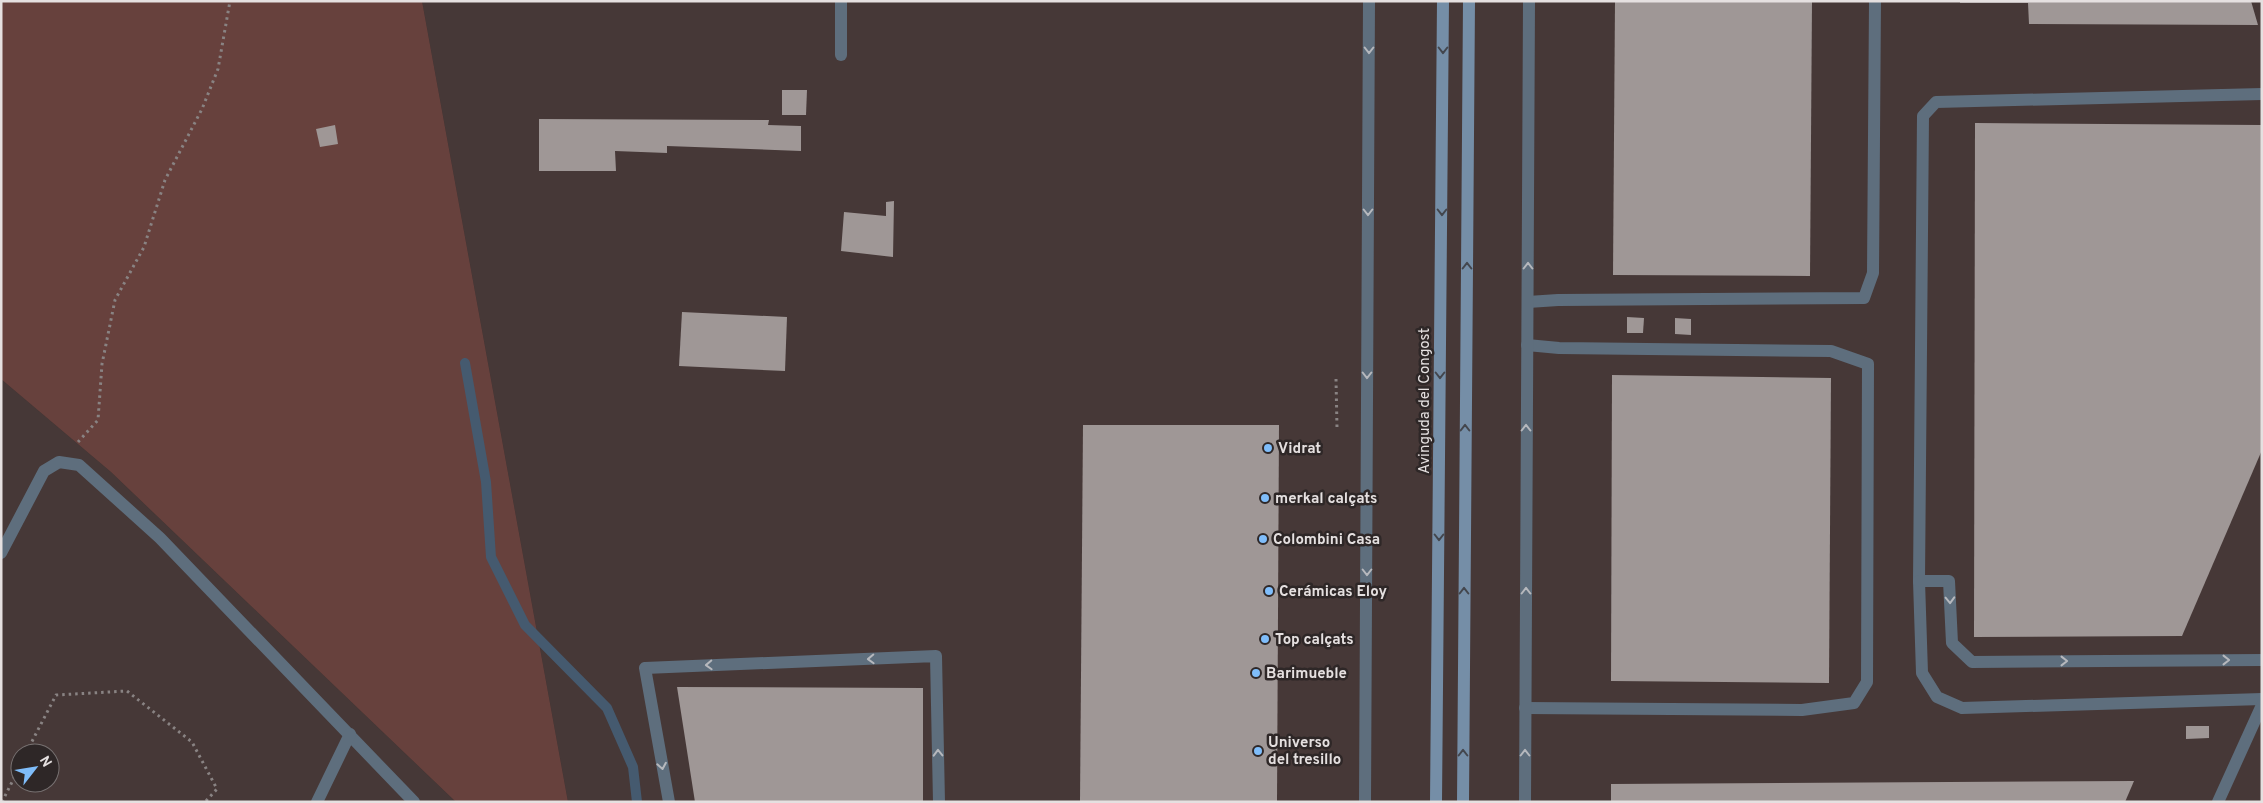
<svg xmlns="http://www.w3.org/2000/svg" width="2263" height="803" font-family="Overpass,sans-serif">
<style>
.built{fill:#463837;fill-rule:evenodd}
.green{fill:#67413d}
.lines{fill:none;stroke-linecap:round;stroke-linejoin:round}
.stream{stroke:#455a6f;stroke-width:10}
.building{fill:#9f9796}
.path{stroke:#898383;stroke-width:3;stroke-dasharray:2.5 4;stroke-linecap:butt}
.lane{stroke:#5e6e7d;stroke-width:12}
.street{stroke:#5e6e7d;stroke-width:12}
.secondary{stroke:#758ea7;stroke-width:12}
.oneway{stroke:#b6b8bd}
.oneway2{stroke:#43464d}
.poi-dot{fill:#7fbdfa;stroke:#2e2727;stroke-width:2}
.labels{text-anchor:middle;stroke-width:5;stroke-linejoin:round;paint-order:stroke}
.street-label{font-size:15px;fill:#e5e0e0;stroke:#2e2727}
.poi-label{font-size:15px;font-weight:bold;fill:#e5e0e0;stroke:#2e2727;text-anchor:start}
</style>
<rect width="100%" height="100%" fill="#383131"/>
<g class="built">
<path d="M422,1H2262V802H568Z"/>
<path d="M1,379L111,472L456,802H1ZM20,753H50V783H20Z"/>
</g>
<path class="green" d="M1,1H422L568,802H456L111,472L1,379Z"/>
<g class="lines">
<path class="stream" d="M465,363L486,482L491,557L525,625L607,708L633,767L637,802"/>
</g>
<g class="building">
<path d="M1615,1H1812L1810,276L1613,275Z"/>
<path d="M1960,1H2251L2258,25L2029,24L2028,3H1960Z"/>
<path d="M782,90H807L806,115H782Z"/>
<path d="M539,119L769,120L768,125L801,126V151L667,146V153L615,151L616,171H539Z"/>
<path d="M1975,123L2262,125V450L2182,636L1974,637Z"/>
<path d="M335,125L338,144L320,147L316,129Z"/>
<path d="M894,201L893,257L841,251L844,212L886,216V202Z"/>
<path d="M682,312L787,317L785,371L679,366Z"/>
<path d="M1627,317L1644,318L1643,333H1627Z"/>
<path d="M1675,318L1691,319V335L1675,334Z"/>
<path d="M1612,375L1831,378L1829,683L1611,681Z"/>
<path d="M1083,425H1279L1277,802H1080Z"/>
<path d="M677,687L923,688V802H695Z"/>
<path d="M2186,726H2209V738L2186,739Z"/>
<path d="M2134,781L2125,802H1611V784Z"/>
</g>
<g class="lines">
<g class="path">
<path d="M1336,379L1337,428"/>
<path d="M78,442L98,420L102,364L115,300L144,247L165,180L202,109L218,69L230,1"/>
<path d="M26,753L56,695L127,691L192,742L217,789L205,802"/>
<path d="M2,802L20,766"/>
</g>
<g class="lane">
<path d="M2262,94L1936,102L1923,116L1919,581L1922,673L1937,697L1962,708L2262,699"/>
<path d="M1528,302L1558,300L1864,298L1873,273L1875,1"/>
<path d="M1919,581H1949L1952,643L1972,662L2262,660"/>
<path d="M1525,708L1802,710L1854,703L1867,682L1868,364L1831,351L1559,348L1527,345"/>
<path d="M669,802L645,668L936,656L939,802"/>
<path d="M1365,802L1369,1"/>
<path d="M1525,802L1529,1"/>
</g>
<g class="street">
<path d="M841,1V55"/>
<path d="M1,553L44,471L59,462L79,465L160,538L414,802"/>
<path d="M317,802L350,734"/>
<path d="M2218,802L2262,705"/>
</g>
<g class="secondary">
<path d="M1436,802L1443,1"/>
<path d="M1463,802L1469,1"/>
</g>
</g>
<defs><path id="oneway-chevron" d="M-2-3.5L2.5 0L-2 3.5" fill="none" stroke-width="1.6" stroke-linecap="round" stroke-linejoin="round" transform="scale(1.25)"/></defs>
<g class="oneway">
<use href="#oneway-chevron" transform="translate(1369 50) rotate(90)"/>
<use href="#oneway-chevron" transform="translate(1368 212) rotate(90)"/>
<use href="#oneway-chevron" transform="translate(1528 266) rotate(-90)"/>
<use href="#oneway-chevron" transform="translate(1367 375) rotate(90)"/>
<use href="#oneway-chevron" transform="translate(1526 428) rotate(-90)"/>
<use href="#oneway-chevron" transform="translate(1367 572) rotate(90)"/>
<use href="#oneway-chevron" transform="translate(1526 591) rotate(-90)"/>
<use href="#oneway-chevron" transform="translate(1950 600) rotate(88)"/>
<use href="#oneway-chevron" transform="translate(871 659) rotate(178)"/>
<use href="#oneway-chevron" transform="translate(2226 660)"/>
<use href="#oneway-chevron" transform="translate(2064 661)"/>
<use href="#oneway-chevron" transform="translate(709 665) rotate(178)"/>
<use href="#oneway-chevron" transform="translate(938 753) rotate(-91)"/>
<use href="#oneway-chevron" transform="translate(1525 753) rotate(-90)"/>
<use href="#oneway-chevron" transform="translate(662 766) rotate(80)"/>
</g>
<g class="oneway2">
<use href="#oneway-chevron" transform="translate(1443 50) rotate(90)"/>
<use href="#oneway-chevron" transform="translate(1442 212) rotate(90)"/>
<use href="#oneway-chevron" transform="translate(1467 266) rotate(-90)"/>
<use href="#oneway-chevron" transform="translate(1440 375) rotate(90)"/>
<use href="#oneway-chevron" transform="translate(1465 428) rotate(-90)"/>
<use href="#oneway-chevron" transform="translate(1439 537) rotate(90)"/>
<use href="#oneway-chevron" transform="translate(1464 591) rotate(-90)"/>
<use href="#oneway-chevron" transform="translate(1463 753) rotate(-90)"/>
</g>
<g class="poi-dot">
<circle cx="1268" cy="448" r="5"/>
<circle cx="1265" cy="498" r="5"/>
<circle cx="1263" cy="539" r="5"/>
<circle cx="1269" cy="591" r="5"/>
<circle cx="1265" cy="639" r="5"/>
<circle cx="1256" cy="673" r="5"/>
<circle cx="1258" cy="751" r="5"/>
</g>
<g class="labels">
<g class="street-label">
<text transform="translate(1424 401) rotate(-90)" y="5">Avinguda del Congost</text>
</g>
<g class="poi-label">
<text x="1278" y="453">Vidrat</text>
<text x="1275" y="503">merkal calçats</text>
<text x="1273" y="544">Colombini Casa</text>
<text x="1279" y="596">Cerámicas Eloy</text>
<text x="1275" y="644">Top calçats</text>
<text x="1266" y="678">Barimueble</text>
<text x="1268" y="747">Universo<tspan x="1268" dy="17">del tresillo</tspan></text>
</g>
</g>
<rect width="2263" height="803" fill="none" stroke="#e5e0e0" stroke-width="5"/>
<g transform="translate(35 768) rotate(59)"><circle r="24" fill="#2e2727" stroke="#777171"/>
<path d="M0-4L9 19L0 12L-9 19Z" fill="#7fbdfa"/>
<text y="-8" font-size="14" font-weight="bold" text-anchor="middle" fill="#e5e0e0">N</text>
</g>
</svg>
